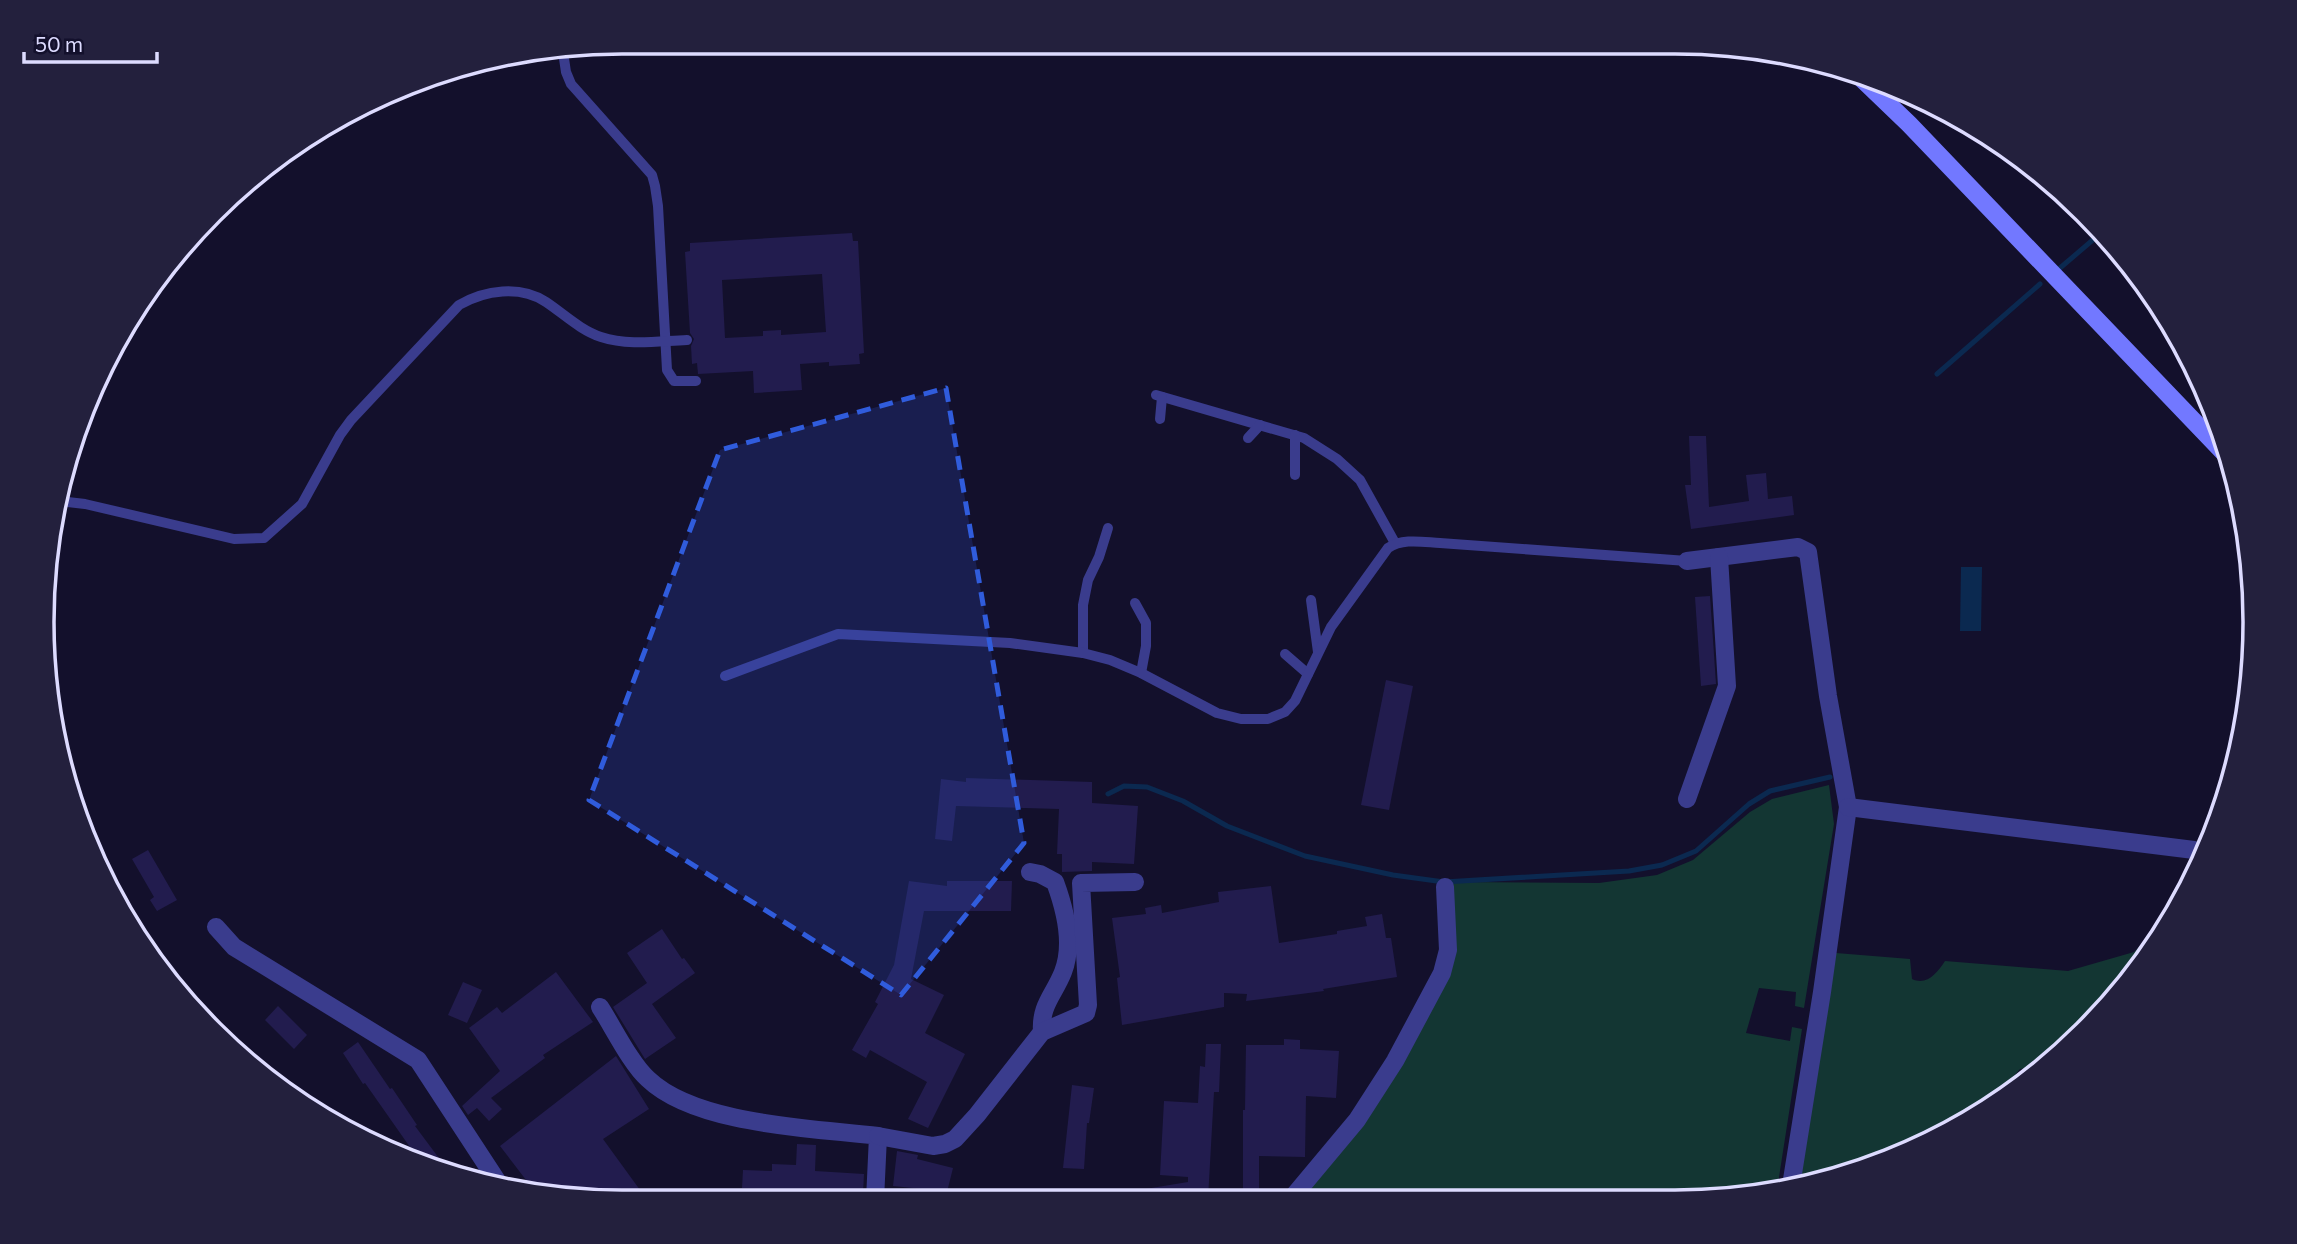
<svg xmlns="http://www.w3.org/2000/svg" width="2297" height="1244" font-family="Commissioner,sans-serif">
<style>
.green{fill:#133633}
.water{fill:#0b2950}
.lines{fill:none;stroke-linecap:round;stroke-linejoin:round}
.stream{stroke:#0b2950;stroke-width:5}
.building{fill:#221c4e;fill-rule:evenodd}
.path{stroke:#2cc2af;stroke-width:3.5;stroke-dasharray:3.5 5;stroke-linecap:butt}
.lane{stroke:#3a3c8d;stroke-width:10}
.street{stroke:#3a3c8d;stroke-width:18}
.secondary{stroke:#7278ff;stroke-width:18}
.marked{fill:#305cdc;fill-opacity:0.2;stroke:#305cdc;stroke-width:5;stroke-dasharray:14 9;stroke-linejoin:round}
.rim{fill:none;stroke:#dddbff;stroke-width:3.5}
</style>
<rect width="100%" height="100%" fill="#13102c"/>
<g class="green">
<path d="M1829,785L1834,824L1804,1008L1795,1006L1796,992L1759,988L1746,1033L1790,1041L1792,1027L1802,1029L1777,1190L1750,1197L1299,1199L1363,1122L1453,949V882L1599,883L1657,875L1693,860L1750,812L1772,799Z"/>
<path d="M2180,906L2122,989L2100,1005L2062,1048L2035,1071L2028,1068L2020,1069L2014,1076L2015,1089L1998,1104L1897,1158L1797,1184L1836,953L1910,959L1912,979C1927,986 1937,973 1945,961L2068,971L2134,952Z"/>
</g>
<path class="water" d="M1961,567H1982L1981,631H1960Z"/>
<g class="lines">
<g class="stream">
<path d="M2060,268L2101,233"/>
<path d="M1937,374L2040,284"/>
<path d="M1108,794L1124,786L1147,787L1183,801L1227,826L1305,856L1393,875L1444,882L1629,871L1662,865L1696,851L1749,804L1770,791L1830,777"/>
</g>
</g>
<g class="building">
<path d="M852,233L853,241H858L864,353L859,354L860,364L829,366V362L800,364L802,390L754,393L753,371L698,374L697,363L692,364L691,346L694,339L690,333L685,252L690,251V243ZM822,274L826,332L781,335V330L763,331V336L725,338L722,280Z"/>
<path d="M1689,436H1706L1709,507L1749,501L1746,475L1766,473L1768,499L1792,496L1794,515L1691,529L1685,485H1691Z"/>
<path d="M1710,596L1716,684L1701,686L1695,597Z"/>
<path d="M1386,680L1413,686L1389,810L1361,805Z"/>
<path d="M966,778L1092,782V803L1138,806L1134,864L1092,862V871L1062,872V854H1057L1059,809L956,806L952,841L935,839L941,779L966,782Z"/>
<path d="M148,850L177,900L157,911L150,900L154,897L132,859Z"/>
<path d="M909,881L947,886V881H1012L1011,911H924L911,979L944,995L925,1033L965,1054L928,1128L908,1119L927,1082L870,1050L866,1058L852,1050L878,1004L875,1002L894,965Z"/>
<path d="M1271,886L1279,943L1337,934V931L1367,926L1365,917L1382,914L1386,938H1391L1397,977L1323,989L1324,991L1246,1001L1247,994L1224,993V1007L1122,1025L1117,978L1120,977L1112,918L1146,914L1145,908L1161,905L1162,913L1219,902L1218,892Z"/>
<path d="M662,929L682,959L684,958L695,973L652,1004L676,1038L645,1059L613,1007L647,983L627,953Z"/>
<path d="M556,972L593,1022L543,1055L545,1058L491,1098L502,1109L489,1121L477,1108L468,1115L462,1106L500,1071L469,1028L497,1007L502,1013Z"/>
<path d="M463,982L482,990L467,1023L448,1015Z"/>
<path d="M278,1006L307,1035L294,1049L265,1020Z"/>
<path d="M1284,1039L1300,1040V1049L1339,1051L1336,1098L1306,1096L1305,1157L1259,1156V1199H1243V1110H1245L1246,1045H1284Z"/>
<path d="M358,1042L390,1089L392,1088L417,1125L415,1126L450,1173L419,1160L365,1083L363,1084L343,1053Z"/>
<path d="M1206,1044H1221L1219,1092H1214L1208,1199H1133V1191L1188,1182V1177L1160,1175L1164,1101L1198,1103L1200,1066L1205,1067Z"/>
<path d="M616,1056L649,1109L603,1139L648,1201H584L536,1193L500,1146Z"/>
<path d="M1072,1085L1094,1088L1089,1123H1087L1084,1169L1063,1168Z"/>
<path d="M797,1144L816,1145L815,1171L864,1174L863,1193L814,1191L813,1199H797V1191L742,1188L743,1170L772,1171V1164L796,1165Z"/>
<path d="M897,1151L918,1155L917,1159L953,1168L945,1200H930L932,1190L893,1186Z"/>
</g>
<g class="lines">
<g class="path">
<path d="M2082,1030L2109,1000L2118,994"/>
<path d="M2017,1087V1077L2021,1073H2033"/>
</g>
<g class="lane">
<path d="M563,52L566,72L571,84L652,175L655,186L658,206L667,370L674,381H696"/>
<path d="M1156,395L1304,438L1337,459L1360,480L1395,543"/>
<path d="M1160,419L1162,397"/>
<path d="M1248,438L1260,425"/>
<path d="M1295,475V435"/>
<path d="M59,501L85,504L234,539L264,538L302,504L340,435L351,420L459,305C485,290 520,285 546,302C564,314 580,330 601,337C628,346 659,341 687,340"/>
<path d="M1311,600L1318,652"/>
<path d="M1135,603L1146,623V646L1141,673"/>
<path d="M1083,653V605L1088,580L1099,557L1108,528"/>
<path d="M1285,654L1308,674"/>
<path d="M725,676L838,634L1010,643L1083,653L1110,660L1141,673L1217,713L1241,719H1268L1285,712L1295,701L1331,627L1388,548C1403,538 1422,542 1440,543L1687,561"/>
</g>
<g class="street">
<path d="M1687,561L1798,547L1808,552L1828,696L1848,807L1822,992L1791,1186"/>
<path d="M1687,799L1727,686L1719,557"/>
<path d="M1848,807L2194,850"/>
<path d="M1030,872L1040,874L1055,882C1065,909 1074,944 1063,972C1054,995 1040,1005 1042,1032"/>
<path d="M216,927L234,947L418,1060L501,1187"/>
<path d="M600,1007C613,1027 631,1064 648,1079C696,1125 813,1128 878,1136L875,1200"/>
<path d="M878,1136L933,1146L945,1144L955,1139L977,1115L1042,1032L1086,1013L1088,1005L1081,883L1135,882"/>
<path d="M1291,1199L1357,1120L1395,1061L1442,973L1448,950L1445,887"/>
</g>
<path class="secondary" d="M1858,75L1909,124L2231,460"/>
</g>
<path class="marked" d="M946,388L1024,843L901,995L589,800L720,450Z"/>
<path d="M0 0H2297V1244H0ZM622 54H1675A568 568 0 0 1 2243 622V622A568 568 0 0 1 1675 1190H622A568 568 0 0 1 54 622V622A568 568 0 0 1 622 54Z" fill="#23203d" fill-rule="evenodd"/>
<path class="rim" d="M622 54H1675A568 568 0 0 1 2243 622V622A568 568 0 0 1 1675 1190H622A568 568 0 0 1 54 622V622A568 568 0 0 1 622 54Z"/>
<path d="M24 52v10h133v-10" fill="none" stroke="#dddbff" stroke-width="3.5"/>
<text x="35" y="52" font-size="21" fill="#dddbff" stroke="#13102c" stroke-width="5" paint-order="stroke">50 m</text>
</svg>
